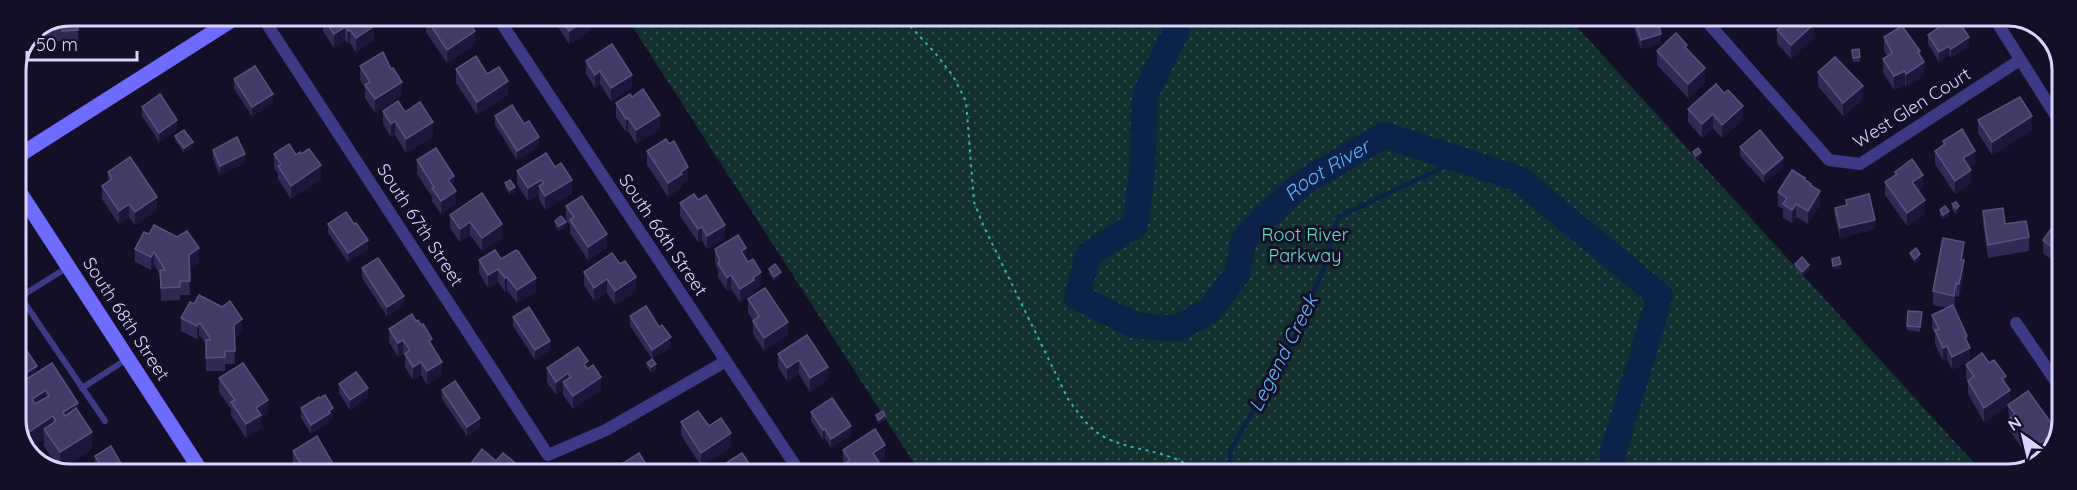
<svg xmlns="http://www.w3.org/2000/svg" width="2077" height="490" font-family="Quicksand,sans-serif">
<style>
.park{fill:url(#park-dots)}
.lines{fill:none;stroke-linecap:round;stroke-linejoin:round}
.stream{stroke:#0c2248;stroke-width:4.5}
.river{stroke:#0c2248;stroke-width:26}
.path{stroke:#2fb8b0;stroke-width:2;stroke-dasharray:3 4.5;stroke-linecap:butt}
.lane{stroke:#3d3a85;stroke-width:6}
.street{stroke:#3d3a85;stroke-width:12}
.secondary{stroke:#6f6bff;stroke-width:15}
.wall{fill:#312854}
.shaded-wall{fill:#1d163a}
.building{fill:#433a66;stroke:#5a527e;stroke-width:1.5;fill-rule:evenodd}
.labels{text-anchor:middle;stroke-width:6;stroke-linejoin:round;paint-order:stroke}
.street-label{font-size:18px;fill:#d9d4ff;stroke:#130f26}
.park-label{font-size:18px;fill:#5fe0c0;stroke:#130f26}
.water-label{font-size:20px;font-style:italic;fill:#62b6ff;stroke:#130f26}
.rim{fill:none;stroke:#d9d4ff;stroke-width:3}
</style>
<defs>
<pattern id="park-dots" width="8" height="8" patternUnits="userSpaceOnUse" patternTransform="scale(1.5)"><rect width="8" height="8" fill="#12302f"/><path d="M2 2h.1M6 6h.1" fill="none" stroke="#344d4e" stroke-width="1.8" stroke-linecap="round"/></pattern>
</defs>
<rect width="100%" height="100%" fill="#130f26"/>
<path class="park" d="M625,15L1567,16L1985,475L921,474Z"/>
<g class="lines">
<path class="stream" d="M1228,475L1231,449L1288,350L1323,271L1338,217L1446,166L1468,173L1494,171"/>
<path class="river" id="s1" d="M1175,16L1177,29L1145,95L1142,174L1135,225L1088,255L1077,297L1134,325L1176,329L1209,311L1237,274L1244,239L1263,219L1304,182L1384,135L1519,179L1660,296L1613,453L1611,475"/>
<path class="path" d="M900,15L936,54L953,76L966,101L974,202L984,227L1068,399C1079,414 1088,428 1104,437C1135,453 1175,449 1200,475"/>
<g class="lane">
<path d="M15,289L105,421"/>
<path d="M20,297L68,267"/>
<path d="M82,388L127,359"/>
</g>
<g class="street">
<path d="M261,15L548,455L606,430L726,361"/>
<path d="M496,15L801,474"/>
<path d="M1702,16L1829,160L1860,164L2020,60"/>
<path d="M1993,16L2061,124"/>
<path d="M2016,323L2061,389"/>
</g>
<g class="secondary">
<path d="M15,158L240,15"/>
<path d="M15,185L203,474"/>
</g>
</g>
<g class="wall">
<path d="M69,15H78V44H62V41H31V44H26L31,31Z"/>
<path d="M328,15L374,40L356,52L350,43L348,44L345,40L334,48L323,31V18Z"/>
<path d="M550,15H591V30L569,44Z"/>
<path d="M1630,16H1659L1662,32L1660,33L1661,43L1641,49Z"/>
<path d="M1776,16H1808L1814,37L1791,59L1777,43V30L1780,27V24L1776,20Z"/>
<path d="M426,18L461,20L475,45L447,63L426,32Z"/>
<path d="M1928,35L1969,46L1951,58L1949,55L1939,62L1928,44Z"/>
<path d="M1884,37L1920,54L1924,75L1906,87L1905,85L1894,90L1883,72V59L1887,56L1884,51Z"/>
<path d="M1687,50L1705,82L1688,98L1657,65V51Z"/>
<path d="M1852,50L1860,57V62H1853Z"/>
<path d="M586,61L632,88L611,101L600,84L595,88L586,74Z"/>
<path d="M360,66L402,95L375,113L365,98V88L360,80Z"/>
<path d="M456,69L487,74L508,95L477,115L456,83Z"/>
<path d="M1818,72L1863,99L1843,116L1818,86Z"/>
<path d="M234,79L273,103L252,116L234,89Z"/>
<path d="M616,103L660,129L636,144L628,131L626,132L616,117Z"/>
<path d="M142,107L177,129L159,142L142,116Z"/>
<path d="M1688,109L1743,120L1722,138L1713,128L1702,138L1688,122Z"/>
<path d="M383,111L405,112L433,136L406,153L395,135L391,137L383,124Z"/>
<path d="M495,116L524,124L539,146L517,160L495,125Z"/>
<path d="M1978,120L2032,130L1992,155L1978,133Z"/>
<path d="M175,136L193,147L184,153L175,140Z"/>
<path d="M1943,141L1975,164L1969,168L1971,183L1955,194L1935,164V151L1943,146Z"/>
<path d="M1740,147L1783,168L1764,183L1740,156Z"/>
<path d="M213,150L245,163L220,175L213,159Z"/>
<path d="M647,151L688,180L682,184V187L668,197L647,165Z"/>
<path d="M1693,152L1701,156L1696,161L1693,157Z"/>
<path d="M546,153L572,193L545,210L539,199V195L528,201L517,184V171Z"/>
<path d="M274,154H301L321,179L291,199L278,179V174L274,168Z"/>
<path d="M417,160L454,188L456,204L441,214L432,201V197L417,174Z"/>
<path d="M108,172L157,210L135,225L129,217L119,224L102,199V186L108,182Z"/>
<path d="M1895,172L1923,188L1918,191L1925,214L1907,226L1885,195V182L1895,176Z"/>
<path d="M1805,180L1811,186L1820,204L1808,224L1796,217L1792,223L1783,218V209L1778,206V192Z"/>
<path d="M505,183L515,192L510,195L505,187Z"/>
<path d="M482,193L502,238L482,251L470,235L460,242L450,228V215Z"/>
<path d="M1846,200L1875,229L1840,238L1835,217V208L1846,205Z"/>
<path d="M680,203L725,238L707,249L702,241L698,242L680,216Z"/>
<path d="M1952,204L1959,211L1956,214L1952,209Z"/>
<path d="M566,206L607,248L588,260L570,233V225L566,220Z"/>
<path d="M1940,210L1949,216L1943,219L1940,215Z"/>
<path d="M1983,211L2029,237V251L1988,258L1983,224Z"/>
<path d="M555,221L566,226L559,231L555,226Z"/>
<path d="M328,224H354L368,249L348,262L328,233Z"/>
<path d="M2061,232V270L2052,263V260L2043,253V240Z"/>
<path d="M149,234L199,262L189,268L190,295H180V300L161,301L160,275L154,265L151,270L135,262V249Z"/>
<path d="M715,249L746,260L761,286L754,290V293L740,302L731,289L727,291L718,277V271L715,262Z"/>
<path d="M612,253L636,291L615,305L607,293L594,301L584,285V272Z"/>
<path d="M1910,253L1920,259L1915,263L1910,257Z"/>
<path d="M1964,255V273L1959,297L1956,296L1954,308L1952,370L1947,359L1943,361L1935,344V334L1932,328V315L1948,308L1933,305V291Z"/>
<path d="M501,259L536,292L517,303L507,290L505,292L498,282L488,288L479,273V260Z"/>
<path d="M1795,264L1809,270L1802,277L1795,269Z"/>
<path d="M362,268L404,305L387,316L362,278Z"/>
<path d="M769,269L781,276L774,281L769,273Z"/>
<path d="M748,299L788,335L764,351L753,334V321L748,312Z"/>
<path d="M630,316L671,347L652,359L630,326Z"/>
<path d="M513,317L550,350L535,360L513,326Z"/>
<path d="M1922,317L1920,332L1907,330V326Z"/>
<path d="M181,318L242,332L234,338L235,364H225V371H206V344L201,337L199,336L197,339L181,331Z"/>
<path d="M416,321L432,346L442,375L427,385L421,375L413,380L405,367V356L403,354L398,357L389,342V329Z"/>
<path d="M15,333L37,373L78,410L92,449L60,470L44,446V439L29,449L15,427Z"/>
<path d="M778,354L828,367V380L810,392L799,374L787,381L778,367Z"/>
<path d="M647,363L656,369L651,372L647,367Z"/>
<path d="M1989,363L2006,385L2010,404L1984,422L1968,394V381L1966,378V365Z"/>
<path d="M547,368L588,369L601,390L573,409L563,395V390L556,395L547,382Z"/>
<path d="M219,378L268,413L261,418V428L246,438L231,415V409L219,392Z"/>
<path d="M339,384L368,397L350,410L339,393Z"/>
<path d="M442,390L480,427L467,436L442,399Z"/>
<path d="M2008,405L2057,438L2050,449L2031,462L2010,431Z"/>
<path d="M301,408L333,418L330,420V422L311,434L301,418Z"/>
<path d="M811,412L851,435L831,448L825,438L823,440L811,421Z"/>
<path d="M876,415L885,420L879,424L876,420Z"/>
<path d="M681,422L709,426L731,447L701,466L681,435Z"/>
<path d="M843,450L885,458L879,462L880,474H847V468L843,463Z"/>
<path d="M293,451L336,474H299L293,464Z"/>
<path d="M95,456L127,474H100L95,465Z"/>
<path d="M496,461L523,474H472V462Z"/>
<path d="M726,463L756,474H727L726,472Z"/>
</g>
<g class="shaded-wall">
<path d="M95,15H100L95,19Z"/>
<path d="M591,16V30L569,44V31Z"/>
<path d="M1662,23V32L1658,33V24Z"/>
<path d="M1814,24V37L1791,59V45Z"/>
<path d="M374,26V40L356,52V38Z"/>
<path d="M345,27V40L334,48V34Z"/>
<path d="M350,30V43L348,44V31Z"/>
<path d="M475,31V45L447,63V50Z"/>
<path d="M1661,34V43L1641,49V40Z"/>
<path d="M1969,37V46L1951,58V49Z"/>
<path d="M1949,46V55L1939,62V52Z"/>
<path d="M1924,62V75L1906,87V74Z"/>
<path d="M1705,68V82L1688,98V84Z"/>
<path d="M600,71V84L595,88V75Z"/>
<path d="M1905,71V85L1894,90V76Z"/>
<path d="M632,75V88L611,101V88Z"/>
<path d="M508,81V95L477,115V102Z"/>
<path d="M402,82V95L375,113V99Z"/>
<path d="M1863,86V99L1843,116V103Z"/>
<path d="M273,94V103L252,116V107Z"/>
<path d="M1743,106V120L1722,138V125Z"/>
<path d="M1713,114V128L1702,138V124Z"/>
<path d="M660,115V129L636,144V130Z"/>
<path d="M2032,116V130L1992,155V142Z"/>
<path d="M628,118V131L626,132V119Z"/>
<path d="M177,120V129L159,142V133Z"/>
<path d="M395,121V135L391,137V124Z"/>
<path d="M433,122V136L406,153V139Z"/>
<path d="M539,137V146L517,160V151Z"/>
<path d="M193,142V147L184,153V148Z"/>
<path d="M1975,151V164L1963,172V158Z"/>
<path d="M1701,152V156L1696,161V156Z"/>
<path d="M245,154V163L220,175V166Z"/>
<path d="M1783,158V168L1764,183V174Z"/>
<path d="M321,165V179L291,199V186Z"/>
<path d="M688,167V180L682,184V187L668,197V183Z"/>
<path d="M1971,170V183L1955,194V181Z"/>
<path d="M1923,175V188L1912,196V182Z"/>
<path d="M454,176V189L448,180Z"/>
<path d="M541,180V190L539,186V195L528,201V188Z"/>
<path d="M572,180V193L545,210V196Z"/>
<path d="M515,187V192L510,195V190Z"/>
<path d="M456,191V204L441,214V201Z"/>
<path d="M1820,191V204L1808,224V211Z"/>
<path d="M157,197V210L135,225V212Z"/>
<path d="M1925,200V214L1907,226V213Z"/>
<path d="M129,204V217L119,224V211Z"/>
<path d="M1796,204V217L1792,223V210Z"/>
<path d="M1959,206V211L1956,214V209Z"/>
<path d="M1949,211V216L1943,219V215Z"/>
<path d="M1875,220V229L1840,238V228Z"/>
<path d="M470,222V235L460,242V229Z"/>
<path d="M566,222V226L559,231V226Z"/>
<path d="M502,224V238L482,251V238Z"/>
<path d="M725,225V238L707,249V236Z"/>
<path d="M702,227V241L698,242V229Z"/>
<path d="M607,234V248L588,260V247Z"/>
<path d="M368,240V249L348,262V253Z"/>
<path d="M1964,242V255L1961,273V260Z"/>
<path d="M199,248V262L189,269V255Z"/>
<path d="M746,248V262L741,251Z"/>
<path d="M154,252V265L151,270V257Z"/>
<path d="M1920,254V259L1915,263V259Z"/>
<path d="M1964,260V273L1959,297V284Z"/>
<path d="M1841,264V269L1833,270V266Z"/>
<path d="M1809,265V270L1802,277V272Z"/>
<path d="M498,269V282L488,288V275Z"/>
<path d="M761,272V286L754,290V293L740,302V289L753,278Z"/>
<path d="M781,272V276L774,281V277Z"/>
<path d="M731,275V289L727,291V278Z"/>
<path d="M507,277V290L505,292V278Z"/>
<path d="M636,277V291L615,305V291Z"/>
<path d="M536,278V292L517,303V290Z"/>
<path d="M607,279V293L594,301V288Z"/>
<path d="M1956,283V296L1954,309V296Z"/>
<path d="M404,296V305L387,316V307Z"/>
<path d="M242,319V332L234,338V325Z"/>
<path d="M788,322V335L764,351V338Z"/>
<path d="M199,323V336L197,339V326Z"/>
<path d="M1967,336V350L1970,348V362L1952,370V357L1965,337Z"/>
<path d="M671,337V347L652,359V350Z"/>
<path d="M403,340V354L398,357V343Z"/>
<path d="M550,341V350L535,360V350Z"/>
<path d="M1947,346V359L1943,361V348Z"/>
<path d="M799,360V374L787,381V368Z"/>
<path d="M588,361V374L584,364Z"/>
<path d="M421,362V375L413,380V367Z"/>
<path d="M442,362V375L427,385V371Z"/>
<path d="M656,364V369L651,372V367Z"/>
<path d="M37,366V383L24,391V374Z"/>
<path d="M828,367V380L810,392V378Z"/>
<path d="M568,373V387L563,382V390L556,395V382Z"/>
<path d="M2006,376V390L2002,379Z"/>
<path d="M601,377V390L573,409V396Z"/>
<path d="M368,388V397L350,410V400Z"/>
<path d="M46,390V407L32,416V399Z"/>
<path d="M2010,390V404L1984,422V408Z"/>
<path d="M268,400V413L261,418V428L246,438V424L256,408Z"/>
<path d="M78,403V420L63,429V412Z"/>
<path d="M333,408V418L330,420V422L311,434V425Z"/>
<path d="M885,415V420L879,424V420Z"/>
<path d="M53,416V434L44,429V439L29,449V432Z"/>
<path d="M480,418V427L467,436V427Z"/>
<path d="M851,426V435L831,448V439Z"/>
<path d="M825,429V438L823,440V430Z"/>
<path d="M2057,431V438L2050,449L2031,462V449Z"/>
<path d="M92,432V449L60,470V452Z"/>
<path d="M731,433V447L701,466V453Z"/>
<path d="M885,445V458L873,466V453Z"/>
<path d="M880,464V474H864Z"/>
<path d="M307,466V474H304V469Z"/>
<path d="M336,469V474H328Z"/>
</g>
<g class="building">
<path d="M69,15H78V30L62,31V27H39Z"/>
<path d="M328,15H367L374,26L356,38L350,30L348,31L345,27L334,34L323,18Z"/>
<path d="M430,15H458L461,20L465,17L475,31L447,50L426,18Z"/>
<path d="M558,15H591V16L569,31Z"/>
<path d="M1633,16H1659L1662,23L1658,24L1661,34L1641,40Z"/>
<path d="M1785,16H1808L1814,24L1791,45L1777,30L1783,25L1780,22L1786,17Z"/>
<path d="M1955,16L1969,37L1951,49L1949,46L1939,52L1928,35Z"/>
<path d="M1902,26L1920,51L1918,52L1924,62L1906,74L1905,71L1894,76L1883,59L1892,53L1884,37Z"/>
<path d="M1676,33L1687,45L1685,47L1705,68L1688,84L1657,51Z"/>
<path d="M612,44L632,75L611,88L600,71L595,75L586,61Z"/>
<path d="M1859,49L1860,57L1853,58L1852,50Z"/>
<path d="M383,52L391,69L393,68L402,82L375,99L365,85L370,82L360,66Z"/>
<path d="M476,56L487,74L499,67L508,81L477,102L456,69Z"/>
<path d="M1835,57L1863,86L1843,103L1818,72Z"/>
<path d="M255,66L273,94L252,107L234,79Z"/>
<path d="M1716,84L1724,93L1728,90L1743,106L1722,125L1713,114L1702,124L1688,109Z"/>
<path d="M643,89L660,115L636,130L628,118L626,119L616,103L630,94L632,97Z"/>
<path d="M160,94L177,120L159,133L142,107Z"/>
<path d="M2020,97L2032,116L1992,142L1978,120Z"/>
<path d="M398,101L405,112L420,102L433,122L406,139L395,121L391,124L383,111Z"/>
<path d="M512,105L524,124L529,121L539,137L517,151L495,116Z"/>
<path d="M1962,129L1975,151L1963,158L1971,170L1955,181L1935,151L1945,144L1943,141Z"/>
<path d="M184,130L193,142L184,148L175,136Z"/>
<path d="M1760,130L1783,158L1764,174L1740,147Z"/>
<path d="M237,137L245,154L220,166L213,150Z"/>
<path d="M666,139L669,144L674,141L688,167L681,172L682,174L668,183L647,151Z"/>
<path d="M289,144L296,155L300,152L301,154L309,149L321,165L291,186L278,166L281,164L274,154Z"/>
<path d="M436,148L454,176L448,180L456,191L441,201L432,188L434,187L417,160Z"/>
<path d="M1698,148L1701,152L1696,156L1693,152Z"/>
<path d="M546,153L555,167L561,163L572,180L545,196L539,186L544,183L541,180L528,188L517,171Z"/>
<path d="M130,157L157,197L135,212L129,204L119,211L102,186L112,179L108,172Z"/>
<path d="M1912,159L1923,175L1912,182L1925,200L1907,213L1885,182L1897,174L1895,172Z"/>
<path d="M1792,170L1805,178L1804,179L1811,184L1810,185L1820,191L1808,211L1796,204L1792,210L1783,204L1787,198L1778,192Z"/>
<path d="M510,180L515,187L510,190L505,183Z"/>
<path d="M482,193L502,224L482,238L470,222L460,229L450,215Z"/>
<path d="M694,194L698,200L706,195L725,225L707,236L702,227L698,229L680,203Z"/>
<path d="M1869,194L1875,220L1840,228L1835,208L1847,205L1846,200Z"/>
<path d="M582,196L607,234L588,247L570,220L574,217L566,206Z"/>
<path d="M1956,202L1959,206L1956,209L1952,204Z"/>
<path d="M1945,206L1949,211L1943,215L1940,210Z"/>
<path d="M2003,208L2005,224L2026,221L2029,237L1988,245L1983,211Z"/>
<path d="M346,212L354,224L356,223L368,240L348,253L328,224Z"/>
<path d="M561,216L566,222L559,226L555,221Z"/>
<path d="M154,225L177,237L187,231L199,248L189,255L190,281H180V287L161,288L160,270H165L154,252L151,257L135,249L144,232L149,234Z"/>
<path d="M2054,225L2061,232V257L2052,249L2053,248L2043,240Z"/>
<path d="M738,235L746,248L741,251L748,262L753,259L761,272L753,278L754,280L740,289L731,275L727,278L718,263L720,262L715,249Z"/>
<path d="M1943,238L1964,242L1961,260H1964L1959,284L1956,283L1954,296L1933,291Z"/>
<path d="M1916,248L1920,254L1915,259L1910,253Z"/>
<path d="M495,250L501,259L516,250L518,251L536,278L517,290L507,277L505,278L498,269L488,275L479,260Z"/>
<path d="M612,253L620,264L625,261L636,277L615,291L607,279L594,288L584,272Z"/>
<path d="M1802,257L1809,265L1802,272L1795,264Z"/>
<path d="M1839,257L1841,264L1833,266L1832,259Z"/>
<path d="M378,258L404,296L387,307L362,268Z"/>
<path d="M775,264L781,272L774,277L769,269Z"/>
<path d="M765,288L788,322L764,338L753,321L759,316L748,299Z"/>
<path d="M199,295L222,307L230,301L242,319L234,325L235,351H225V357L206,358V340H210V338L201,324L199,323L197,326L181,318L190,302L194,304Z"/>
<path d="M1953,305L1967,336L1965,337L1970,348L1952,357L1947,346L1943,348L1935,330L1939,329L1932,315Z"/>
<path d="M646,306L659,327L662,325L671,337L652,350L630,316Z"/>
<path d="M529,307L550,341L535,350L513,317Z"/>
<path d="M1908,311L1922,312L1920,327L1907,326Z"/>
<path d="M412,314L416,321L418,320L421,325L423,324L432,339L429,341L442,362L427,371L421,362L413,367L405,354L410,350L403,340L398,343L389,329Z"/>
<path d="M15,333L37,366L24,374L27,379L52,363L78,403L63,412L65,416L76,408L92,432L60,452L44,429L56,421L53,416L29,432L15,411V385L19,383L16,379L15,380ZM46,390L49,396L35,404L32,399Z"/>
<path d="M807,335L828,367L810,378L799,360L787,368L778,354Z"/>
<path d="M578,347L588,361L584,364L587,369L593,365L601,377L573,396L563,382L571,377L568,373L556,382L547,368Z"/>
<path d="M1982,353L1989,363L1994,360L2006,376L2002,379L2010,390L1984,408L1968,381L1974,376L1966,365Z"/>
<path d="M652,359L656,364L651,367L647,363Z"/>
<path d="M243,363L268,400L256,408L261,415L246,424L231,402L235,400L219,378Z"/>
<path d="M356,372L368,388L350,400L339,384Z"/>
<path d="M455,381L480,418L467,427L442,390Z"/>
<path d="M2028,391L2057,431L2031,449L2010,418L2015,414L2008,405Z"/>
<path d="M325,395L333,408L329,411L330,413L311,425L301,408L319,397L320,398Z"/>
<path d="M832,398L851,426L831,439L825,429L823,430L811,412Z"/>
<path d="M698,411L709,426L721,418L731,433L701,453L681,422Z"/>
<path d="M883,411L885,415L879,420L876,415Z"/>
<path d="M875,429L885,445L873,453L880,464L864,474H855L847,462L850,460L843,450Z"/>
<path d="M317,436L336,469L328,474H312L307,466L304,469L293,451Z"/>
<path d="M111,446L127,474H106L95,456Z"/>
<path d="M482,449L496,461L503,453L523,469L518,474H487L472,462Z"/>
<path d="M639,453L652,474H609L608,473Z"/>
<path d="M742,453L756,474H733L726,463Z"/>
</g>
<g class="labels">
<g class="street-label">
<text transform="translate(1912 108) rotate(-32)" y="6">West Glen Court</text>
<text transform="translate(420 225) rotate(57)" y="6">South 67th Street</text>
<text transform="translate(663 235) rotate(56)" y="6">South 66th Street</text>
<text transform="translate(126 319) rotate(57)" y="6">South 68th Street</text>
</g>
<g class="park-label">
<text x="1305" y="241">Root River<tspan x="1305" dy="21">Parkway</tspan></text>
</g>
<g class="water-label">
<text dy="7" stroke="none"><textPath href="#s1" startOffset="650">Root River</textPath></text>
<text transform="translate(1283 353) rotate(-63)" y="7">Legend Creek</text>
</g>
</g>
<path d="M0 0H2077V490H0ZM70 26H2008A44 44 0 0 1 2052 70V420A44 44 0 0 1 2008 464H70A44 44 0 0 1 26 420V70A44 44 0 0 1 70 26Z" fill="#130f26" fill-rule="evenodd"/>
<path class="rim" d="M70 26H2008A44 44 0 0 1 2052 70V420A44 44 0 0 1 2008 464H70A44 44 0 0 1 26 420V70A44 44 0 0 1 70 26Z"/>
<g transform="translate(2023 436) rotate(326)" stroke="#130f26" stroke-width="4.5" paint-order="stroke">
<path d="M0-4.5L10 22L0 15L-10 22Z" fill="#d9d4ff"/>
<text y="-9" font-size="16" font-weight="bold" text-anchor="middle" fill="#d9d4ff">N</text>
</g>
<path d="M27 51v9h110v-9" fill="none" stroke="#d9d4ff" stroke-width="3"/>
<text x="36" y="51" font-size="18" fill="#d9d4ff" stroke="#130f26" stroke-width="4.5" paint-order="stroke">50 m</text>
</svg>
